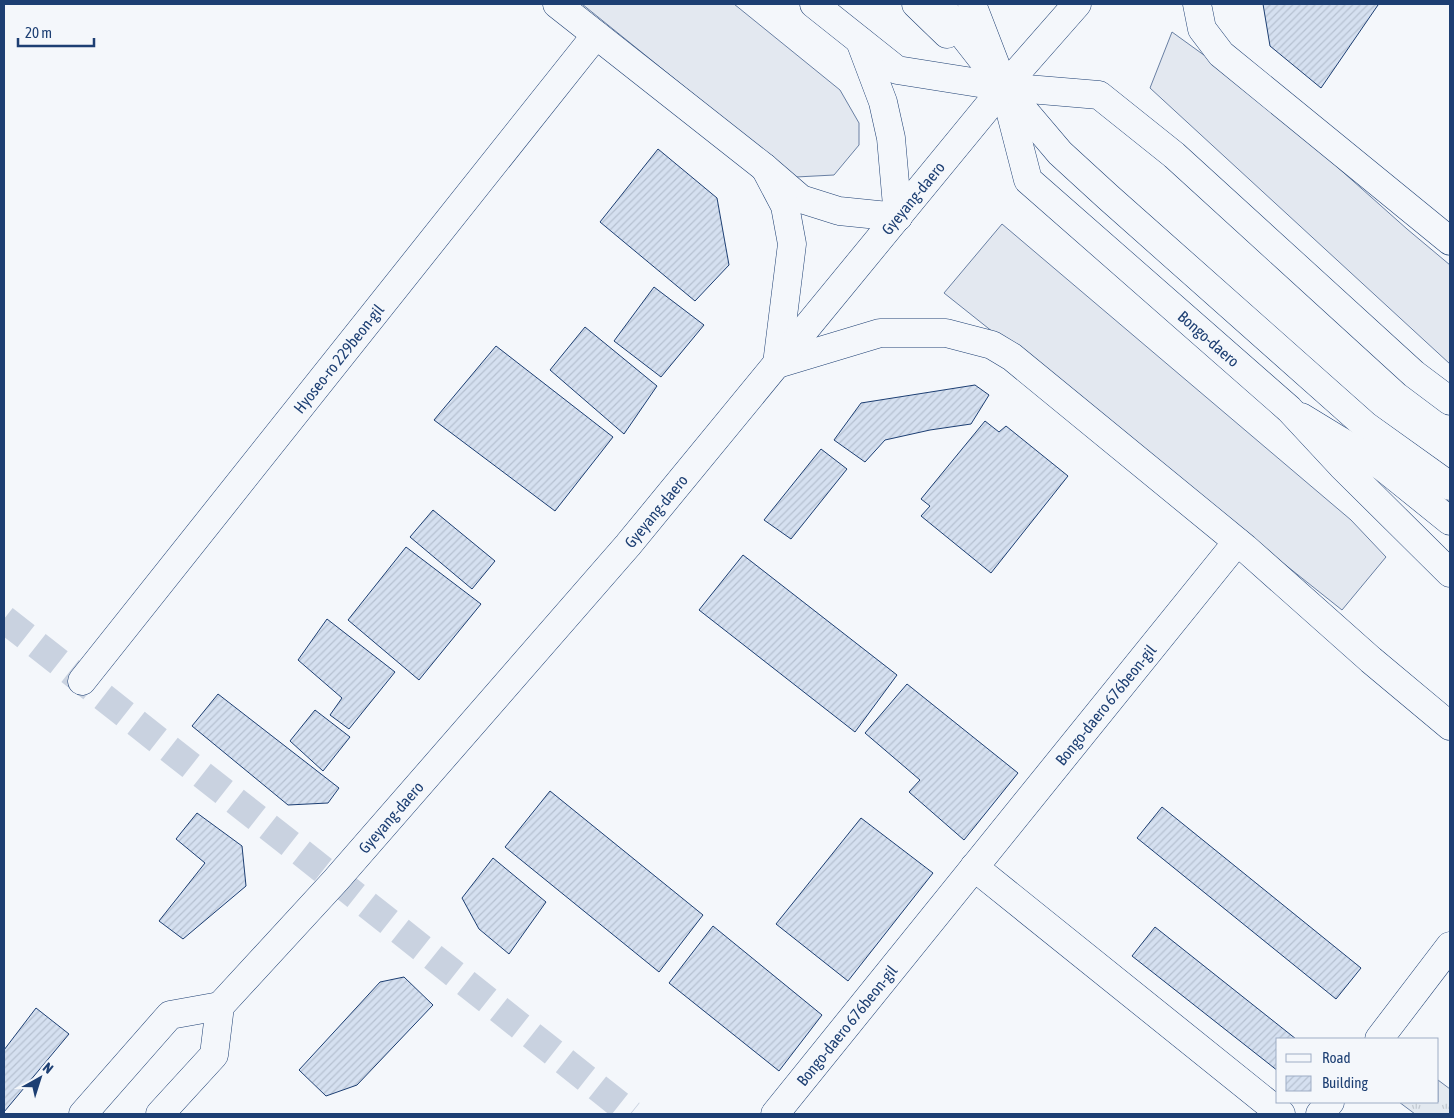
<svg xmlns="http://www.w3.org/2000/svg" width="1454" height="1118" font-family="'Asap Condensed',sans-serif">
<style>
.park{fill:url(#park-tufts);stroke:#687fa3}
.parking{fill:#e3e8f0;stroke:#687fa3}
.building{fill:url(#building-hatch);stroke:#1d3f73}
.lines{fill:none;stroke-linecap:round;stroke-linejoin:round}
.minor-tunnel{stroke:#c9d2e0;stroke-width:28;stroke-dasharray:28 14;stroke-linecap:butt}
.minor-casing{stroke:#1d3f73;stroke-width:29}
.major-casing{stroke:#1d3f73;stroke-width:29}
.minor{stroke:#f4f7fb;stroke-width:28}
.major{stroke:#f4f7fb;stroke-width:28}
.labels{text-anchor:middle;stroke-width:4;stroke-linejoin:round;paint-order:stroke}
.street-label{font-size:16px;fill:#1d3f73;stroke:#f4f7fb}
</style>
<defs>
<pattern id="park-tufts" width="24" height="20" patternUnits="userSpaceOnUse" patternTransform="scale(1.25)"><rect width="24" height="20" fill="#e3e9f0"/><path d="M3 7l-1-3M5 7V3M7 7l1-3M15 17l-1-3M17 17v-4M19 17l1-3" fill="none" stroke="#c2c9d1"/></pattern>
<pattern id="building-hatch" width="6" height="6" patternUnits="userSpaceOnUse" patternTransform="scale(1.25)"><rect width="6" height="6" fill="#d5e0f0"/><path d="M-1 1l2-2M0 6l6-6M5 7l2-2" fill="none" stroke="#b6c1d1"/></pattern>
</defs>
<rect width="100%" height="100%" fill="#f4f7fb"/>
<path class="park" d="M1438,1080L1450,1089V1114H1415L1399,1102H1438Z"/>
<g class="parking">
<path d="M582,4H734L840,90L859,123V145L834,175L796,177Z"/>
<path d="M1172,32L1244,84L1407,229L1450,265V364L1150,88Z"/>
<path d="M1002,224L1351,520L1386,557L1342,610L944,293Z"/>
</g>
<g class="building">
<path d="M1263,4H1376L1378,5L1321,88L1270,46Z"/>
<path d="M658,149L717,198L729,265L695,301L600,222Z"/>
<path d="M654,287L704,325L661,377L614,341Z"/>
<path d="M585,327L657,386L624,434L550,370Z"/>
<path d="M496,346L613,437L555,511L434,420Z"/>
<path d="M975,385L989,395L971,424L930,430L885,440L865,462L834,440L861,403Z"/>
<path d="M985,421L999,432L1006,426L1068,476L991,573L921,516L930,506L921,499Z"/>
<path d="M821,449L847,469L791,539L764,520Z"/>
<path d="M433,510L495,561L472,589L410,537Z"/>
<path d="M406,547L481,604L419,680L348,620Z"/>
<path d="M743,555L897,675L855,732L699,610Z"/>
<path d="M327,619L395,672L349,729L330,715L342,698L298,660Z"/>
<path d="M907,684L1018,773L964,840L909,792L920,780L865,733Z"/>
<path d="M218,694L339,788L328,803L288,805L192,726Z"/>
<path d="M315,710L350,737L323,771L290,741Z"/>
<path d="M550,791L703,915L659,972L505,847Z"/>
<path d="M1162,807L1361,968L1336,999L1137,838Z"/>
<path d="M197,813L242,846L246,886L183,939L159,921L205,863L176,839Z"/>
<path d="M861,818L933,873L848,981L776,924Z"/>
<path d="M493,858L546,902L509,954L479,929L462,898Z"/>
<path d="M713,926L822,1015L779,1071L669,983Z"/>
<path d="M1155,927L1296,1039H1278V1071L1132,956Z"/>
<path d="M404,977L433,1005L357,1085L326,1096L299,1070L380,982Z"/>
<path d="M36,1008L69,1034L4,1112V1050Z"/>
</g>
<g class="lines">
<path class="minor-tunnel" d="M4,619L336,880L631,1114"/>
<defs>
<g id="minor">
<path d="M557,4L765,168L801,199L839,211L898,217"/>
<path d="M916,4L947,34"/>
<path d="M939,4L1004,87L1060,153L1108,197L1366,426L1450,486"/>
<path d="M765,168L785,206L792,244L777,364L880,333H946L992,345L1012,357L1245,548L1371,660L1450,726"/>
<path d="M1301,417L1383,467L1450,521"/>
<path id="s1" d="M82,681L596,35"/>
<path d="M974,867L1281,1114"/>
<path d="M1379,1039L1450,946"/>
<path id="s2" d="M775,1114L1237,542"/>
<path d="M1320,1114L1330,1102"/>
</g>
<g id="major">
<path id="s3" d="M814,4L897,70L1004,87L1028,180L1289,409L1342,466L1450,573"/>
<path d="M972,4L1004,87L1099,95L1174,155L1414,374L1450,401"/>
<path d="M1197,4L1202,29L1221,54L1450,241"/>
<path d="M860,41L883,102L891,138L898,217"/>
<path d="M83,1114L170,1015L220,1006"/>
<path id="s4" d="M160,1114L214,1055L220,1006L336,880L628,545L1004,87L1077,4"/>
</g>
</defs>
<use href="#minor" class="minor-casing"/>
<use href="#major" class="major-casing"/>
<use href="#minor" class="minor"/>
<use href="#major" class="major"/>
</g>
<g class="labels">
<g class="street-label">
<text dy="6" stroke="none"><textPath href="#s4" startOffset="1194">Gyeyang-daero</textPath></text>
<text dy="6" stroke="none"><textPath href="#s3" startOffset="551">Bongo-daero</textPath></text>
<text dy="6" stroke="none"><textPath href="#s1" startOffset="412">Hyoseo-ro 229beon-gil</textPath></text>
<text dy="6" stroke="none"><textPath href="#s4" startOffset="789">Gyeyang-daero</textPath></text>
<text dy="6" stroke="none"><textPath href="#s2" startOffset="526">Bongo-daero 676beon-gil</textPath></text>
<text dy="6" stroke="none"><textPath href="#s4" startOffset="384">Gyeyang-daero</textPath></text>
<text dy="6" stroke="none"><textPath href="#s2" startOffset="114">Bongo-daero 676beon-gil</textPath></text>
</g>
</g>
<rect width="1454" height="1118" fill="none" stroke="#1d3f73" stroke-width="10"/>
<rect x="1276" y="1038" width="162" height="65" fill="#f4f7fb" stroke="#9eadc5"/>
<rect x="1286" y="1054" width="25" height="8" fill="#f4f7fb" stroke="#9eadc5"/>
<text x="1322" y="1063" font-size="15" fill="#1d3f73">Road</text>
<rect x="1286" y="1076" width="25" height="15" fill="url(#building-hatch)" stroke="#9eadc5"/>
<text x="1322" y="1088" font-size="15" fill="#1d3f73">Building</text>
<g transform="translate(40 1078) rotate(39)" stroke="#f4f7fb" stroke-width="4" paint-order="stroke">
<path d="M0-4L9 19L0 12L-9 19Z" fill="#1d3f73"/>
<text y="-8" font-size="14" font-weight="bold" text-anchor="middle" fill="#1d3f73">N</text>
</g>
<path d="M18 38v8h76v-8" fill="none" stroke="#1d3f73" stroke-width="2.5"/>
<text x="25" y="38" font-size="15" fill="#1d3f73" stroke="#f4f7fb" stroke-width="4" paint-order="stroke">20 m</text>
</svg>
